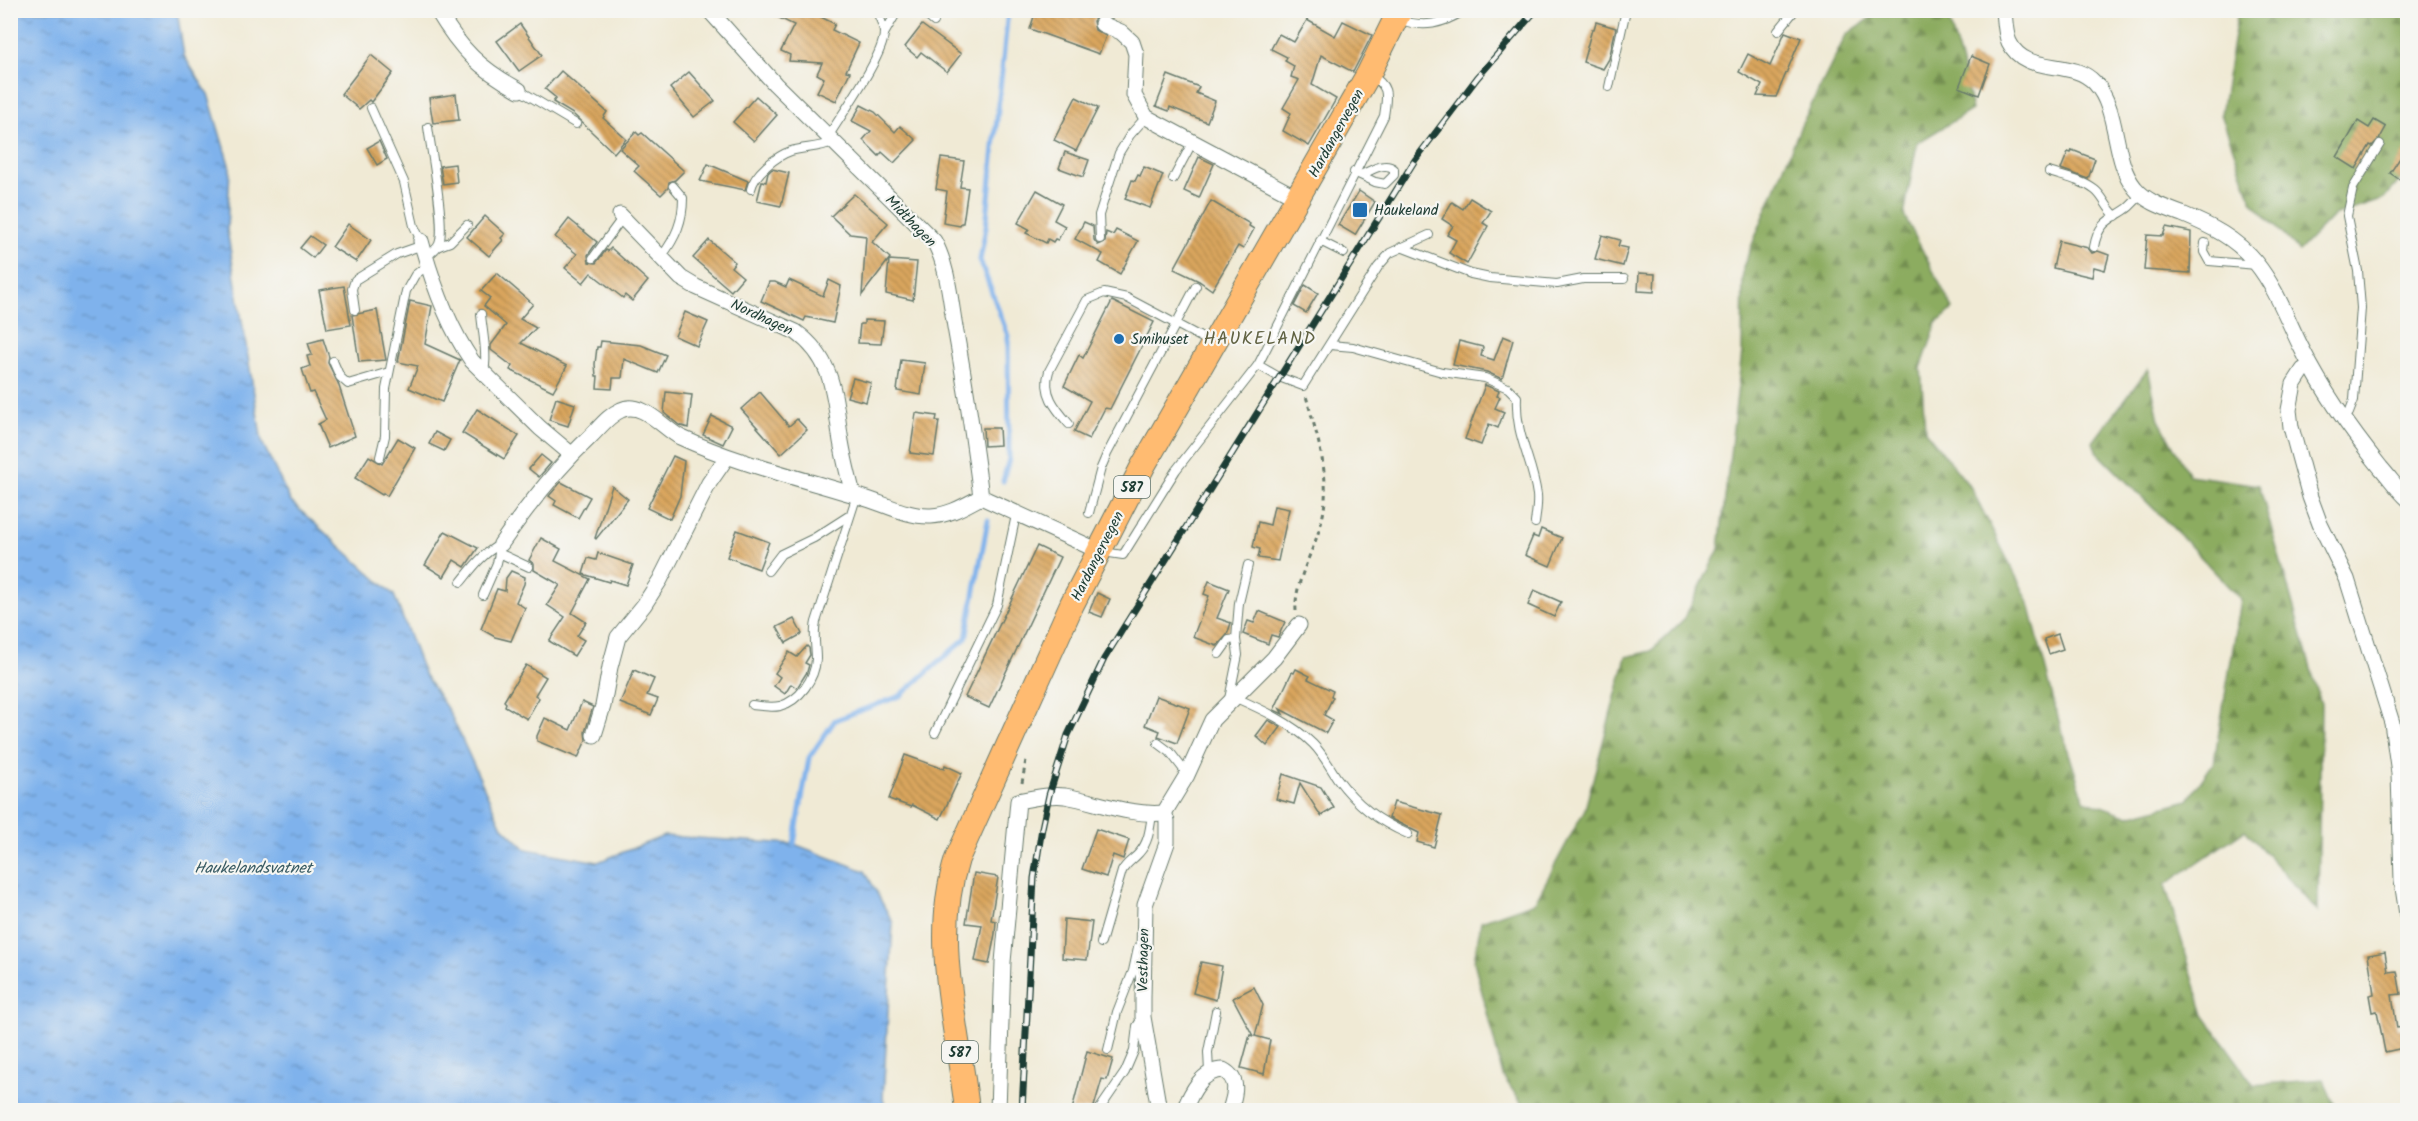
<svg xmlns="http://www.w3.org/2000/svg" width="2418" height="1121" font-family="Kalam,sans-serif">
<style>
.forest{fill:url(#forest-firs);stroke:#56744a;stroke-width:1.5}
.water{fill:url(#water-ripples);stroke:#4f7890;stroke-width:1.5}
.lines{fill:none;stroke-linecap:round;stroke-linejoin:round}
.stream{stroke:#7fb2ec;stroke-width:5}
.building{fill:url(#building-back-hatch)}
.lane-casing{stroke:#687a6c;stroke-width:10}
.street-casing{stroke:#687a6c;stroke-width:17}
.primary-casing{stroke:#687a6c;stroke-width:26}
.path{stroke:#687a6c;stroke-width:3;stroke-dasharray:4.5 4.5;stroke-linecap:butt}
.lane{stroke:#fff;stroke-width:8}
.street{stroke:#fff;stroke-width:15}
.primary{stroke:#ffbb71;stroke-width:24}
.rail-casing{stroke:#1f3d34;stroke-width:7}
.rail{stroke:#f6f6f2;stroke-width:4.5;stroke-dasharray:14;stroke-linecap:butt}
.poi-dot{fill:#1f6fb2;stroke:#f6f6f2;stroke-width:2}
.labels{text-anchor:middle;stroke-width:4.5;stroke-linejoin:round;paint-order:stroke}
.shield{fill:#f6f6f2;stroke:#60746d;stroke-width:1.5}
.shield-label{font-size:14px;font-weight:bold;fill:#1f3d34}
.street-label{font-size:15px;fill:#1f3d34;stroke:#f6f6f2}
.poi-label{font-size:15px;fill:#1f3d34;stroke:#f6f6f2;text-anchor:start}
.water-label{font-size:16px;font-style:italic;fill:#375a62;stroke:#f6f6f2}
.quarter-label{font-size:18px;letter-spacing:1.5px;fill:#606242;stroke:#f6f6f2}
</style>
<defs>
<pattern id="forest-firs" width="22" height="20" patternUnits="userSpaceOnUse" patternTransform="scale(1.5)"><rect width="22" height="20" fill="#8cac60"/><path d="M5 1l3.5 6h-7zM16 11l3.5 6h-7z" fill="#728d50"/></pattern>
<pattern id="water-ripples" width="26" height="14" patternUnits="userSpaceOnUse" patternTransform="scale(1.5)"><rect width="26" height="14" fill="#7fb2ec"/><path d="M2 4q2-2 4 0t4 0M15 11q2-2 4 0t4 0" fill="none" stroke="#6792c0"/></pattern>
<pattern id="building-back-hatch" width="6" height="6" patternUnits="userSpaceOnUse" patternTransform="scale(1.5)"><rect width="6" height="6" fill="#daa65d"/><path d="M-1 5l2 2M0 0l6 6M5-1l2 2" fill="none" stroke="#b0884e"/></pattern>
</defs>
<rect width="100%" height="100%" fill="#f6f6f2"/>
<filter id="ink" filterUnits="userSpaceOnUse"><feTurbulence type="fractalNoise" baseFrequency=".0167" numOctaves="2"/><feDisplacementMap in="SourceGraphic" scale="12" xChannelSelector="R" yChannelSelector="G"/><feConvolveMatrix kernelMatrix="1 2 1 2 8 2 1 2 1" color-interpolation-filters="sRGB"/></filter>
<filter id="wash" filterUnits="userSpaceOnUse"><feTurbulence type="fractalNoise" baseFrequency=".008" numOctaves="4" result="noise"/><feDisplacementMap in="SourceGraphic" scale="24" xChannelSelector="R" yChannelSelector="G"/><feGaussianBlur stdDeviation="1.35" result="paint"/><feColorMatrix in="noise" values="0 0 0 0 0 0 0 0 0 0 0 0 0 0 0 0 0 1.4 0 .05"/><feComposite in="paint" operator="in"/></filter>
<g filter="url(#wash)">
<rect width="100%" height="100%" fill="#f0ead5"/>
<g class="forest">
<path d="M1880,11H1946L1961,60L1972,110L1917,143L1904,215L1953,309L1937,323L1921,368L1925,431L1971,488L2028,600L2061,729L2084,800L2129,816L2188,800L2214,762L2241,600L2182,537L2096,451L2093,442L2148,369L2159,420L2189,475L2259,485L2321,704L2318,912L2245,830L2165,885L2204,1015L2254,1085L2323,1079L2337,1110H1526L1503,1076L1474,961L1481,921L1535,902L1585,809L1626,657L1651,651L1684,619L1719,549L1742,352L1743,267L1800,128L1846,35Z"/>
<path d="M2238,11H2407V172L2384,199L2333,216L2299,251L2252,202L2221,114Z"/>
</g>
<path class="water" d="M10,11H177L184,56L208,94L230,168L227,230L262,442L291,502L394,595L424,674L450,713L501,825L526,849L598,862L664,836L794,844L865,871L893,923L883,1099L887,1110H11Z"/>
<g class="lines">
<g class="stream">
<path d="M1003,481L1009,459L1008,336L980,260L986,227L1008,10"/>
<path d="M794,844L809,758L835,720L900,696L966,638L988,520"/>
</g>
</g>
<g id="blocks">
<g class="building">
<path d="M763,10H807L835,24L832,30L859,43L846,71L850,72L836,101L817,92L824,78L817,74L822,63L789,61L790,55L781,51L794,25Z"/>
<path d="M1036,10H1115L1112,18L1100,14L1093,21L1095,30L1106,36L1099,54L1030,29Z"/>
<path d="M1307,20L1335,36L1343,21L1372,35L1353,72L1321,55L1312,85L1336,99L1309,146L1283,131L1291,113L1283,108L1299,80L1291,77L1294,66L1285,61L1287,57L1271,49L1279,34L1294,42Z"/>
<path d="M1596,22L1616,28L1609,59L1603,69L1583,62L1592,29H1594Z"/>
<path d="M520,24L542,55L519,71L497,41Z"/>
<path d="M922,25L961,54L947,72L921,52L917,57L905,47Z"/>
<path d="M1785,32L1801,38L1776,97L1757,96L1762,85L1739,72L1748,54L1770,66Z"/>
<path d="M371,55L393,73L371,102L369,100L359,109L341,94Z"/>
<path d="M1971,56L1990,64L1979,95L1959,87Z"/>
<path d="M561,71L607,112L603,118L626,139L614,153L573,114L553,102L556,98L545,89Z"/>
<path d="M689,72L715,101L694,117L670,88Z"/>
<path d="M1168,75L1199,87L1196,93L1215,101L1207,122L1170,107L1169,111L1156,106Z"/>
<path d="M456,94L459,120L433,123L429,98Z"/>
<path d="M756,96L777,115L754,141L733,122Z"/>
<path d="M1076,97L1098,108L1076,151L1054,140Z"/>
<path d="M861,105L875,112L895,132L900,126L916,140L894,163L882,152L879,156L863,140L871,131L852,121Z"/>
<path d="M2374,120L2386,127L2380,138L2372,146L2370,145L2356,169L2337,157L2358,121L2369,128Z"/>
<path d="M636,132L639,135L642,133L684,171L675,180L669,182L668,188L661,195L634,171L639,166L620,149Z"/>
<path d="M379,141L387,159L377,165L367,148Z"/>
<path d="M2408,146V185L2390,173Z"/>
<path d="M2072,150L2095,159L2088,179L2061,169L2068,152L2071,153Z"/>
<path d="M1065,152L1089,160L1083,177L1059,168Z"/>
<path d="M1199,157L1214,164L1199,198L1184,191Z"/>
<path d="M941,158L964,161L960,187L968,188L963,223H961L960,226L943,223L947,191L936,189Z"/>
<path d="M455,164L457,182L443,184L440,166Z"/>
<path d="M708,164L748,181L745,190L700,181Z"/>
<path d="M1144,167L1163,175L1150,208L1125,199L1132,180L1135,181L1138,175L1140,176Z"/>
<path d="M772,169L789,173L781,206L757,201L762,181L766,182L768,173Z"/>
<path d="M1037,190L1062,204L1054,220L1065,226L1058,240L1055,239L1053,242L1048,239L1046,243L1026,233L1029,229L1018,223Z"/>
<path d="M1359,191L1375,202L1355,235L1338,225Z"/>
<path d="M854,194L888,223L872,242L890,258L862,295L866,236L850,234L831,216Z"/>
<path d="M1470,198L1491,211L1483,223L1488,226L1467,264L1449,253L1456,240L1447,235L1453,226L1442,219L1452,202L1463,209Z"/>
<path d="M1211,201L1250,224L1249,226L1254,229L1243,249L1238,246L1212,290L1199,281L1174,269Z"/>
<path d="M485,216L505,234L501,238L503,240L489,256L467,237Z"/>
<path d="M569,219L597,242L588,255L589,262L596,263L606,250L608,251L611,248L648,281L632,301L625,295L623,298L591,273L583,283L565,268L577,254L555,237Z"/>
<path d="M1084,222L1093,226L1094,240L1098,245L1105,242L1106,232L1113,235L1116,230L1138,241L1120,274L1099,262L1103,254L1075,239Z"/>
<path d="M348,224L371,240L356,262L332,247Z"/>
<path d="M2166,227L2191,232L2190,273L2144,270L2147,235L2163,236Z"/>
<path d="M1602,235L1620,240L1618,246L1628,248L1623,266L1595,259Z"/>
<path d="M310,236L323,245L313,258L300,248Z"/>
<path d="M709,240L735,262L731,267L743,277L731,291L693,258Z"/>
<path d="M2059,241L2088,248L2092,253L2098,251L2109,255L2105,270L2094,267L2092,277L2053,268Z"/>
<path d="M889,260L917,262L913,300L886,294Z"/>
<path d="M497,273L533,304L520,319L536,328L521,343L567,366L553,391L510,370L512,366L491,350V345L506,325L484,306L490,298L481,291Z"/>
<path d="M1639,273L1655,274L1654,292L1638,291Z"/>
<path d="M789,280L823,296L829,280L841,286L833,323L806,317L804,321L761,301L769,282H775L786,287Z"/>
<path d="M1305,285L1318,293L1306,313L1294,306Z"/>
<path d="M344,286L351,325L327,329L319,290Z"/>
<path d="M410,301L432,306L425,344L460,360L442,402L409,388L418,366L398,362Z"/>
<path d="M1112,301L1154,322L1110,409L1105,408L1089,439L1074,432L1090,401L1064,386L1079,355L1083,358Z"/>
<path d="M377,310L386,360L359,362L352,315Z"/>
<path d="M685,312L708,322L697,346L675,336Z"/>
<path d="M864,320L884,321L881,344L858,343L860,324H864Z"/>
<path d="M1503,336L1513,340L1502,379L1487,372L1453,365L1459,341L1483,347L1481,356L1494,360Z"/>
<path d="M323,339L329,357L328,363L338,383L355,436L328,448L318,424L326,420L313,392L310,393L302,369L310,366L307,356L312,355L308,343Z"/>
<path d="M601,341L641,345L666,355L658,373L624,359L622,378H613L612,389L597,388L598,376H596L595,364L597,347H600Z"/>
<path d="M901,360L925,363L921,395L897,391Z"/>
<path d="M853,378L871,383L866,402L847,397Z"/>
<path d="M1485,385L1499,391L1497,396L1500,397L1495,408L1504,412L1498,428L1489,424L1481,445L1465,439Z"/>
<path d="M666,392L692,395L688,428L679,425L664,413Z"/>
<path d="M760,392L789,426L797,419L807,430L781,454L741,409Z"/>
<path d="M556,398L575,404L568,426L549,420Z"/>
<path d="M477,409L519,436L504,459L462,433Z"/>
<path d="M916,413L937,416L936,421H939L934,456L910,453Z"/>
<path d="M712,416L732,426L723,444L703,435Z"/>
<path d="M983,428H999L1000,445L984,446Z"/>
<path d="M435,432L450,440L444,451L429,444Z"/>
<path d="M398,438L415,448L387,496L383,493L382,495L355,478L369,456L382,464Z"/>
<path d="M541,455L551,463L539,477L529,469Z"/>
<path d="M673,456L684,461L680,496L670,519L647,508Z"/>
<path d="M561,482L590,497L578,518L554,505L556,501L549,496Z"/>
<path d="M612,486L628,499L596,539L595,538Z"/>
<path d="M1274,506L1289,509L1278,561L1258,558L1260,549L1253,547L1258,522L1270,525Z"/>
<path d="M1541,529L1562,538L1550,566L1525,555L1533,536L1538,538Z"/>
<path d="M737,530L769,542L759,569L727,557Z"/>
<path d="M445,531L478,548L465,567L454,560L444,577L425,565Z"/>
<path d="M541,538L561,549L555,561L590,579L572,613L586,622L577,636L584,640L574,656L549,641L565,617L547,605L560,585L534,570V564L529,560Z"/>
<path d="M1037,546L1060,557L989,708L965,697Z"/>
<path d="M598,553L633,565L626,585L610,580L609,582L583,574L588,558L596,560Z"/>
<path d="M511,571L525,577L524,584L516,602L525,608L511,641L495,637L481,629L497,589L505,591L506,578Z"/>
<path d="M1209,581L1229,589L1217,618L1231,623L1227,635L1217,646L1193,637L1209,596L1204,594Z"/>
<path d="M1534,590L1561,602L1554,617L1528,605Z"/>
<path d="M1097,593L1110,599L1102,617L1089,612Z"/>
<path d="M1259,611L1285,622L1278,637L1271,635L1268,644L1243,634L1248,621L1254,623Z"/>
<path d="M794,619L802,634L786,643L777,627Z"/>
<path d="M2058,634L2063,649L2049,654L2044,639Z"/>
<path d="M807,646L809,648L810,655L805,663L809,665L807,672L797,688L791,684L785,694L774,686L780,677L775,673L789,652L797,657Z"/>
<path d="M526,665L546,677L535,695L539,698L527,719L505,706L506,703L504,701Z"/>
<path d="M1296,669L1310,676L1308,679L1333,691L1331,696L1333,697L1324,715L1333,720L1326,733L1280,709L1283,714L1274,710L1292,672L1294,673Z"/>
<path d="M634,670L654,679L647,695L658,699L651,715L620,703Z"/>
<path d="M1156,696L1190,708L1177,743L1158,736L1160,731L1145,725Z"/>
<path d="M582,702L593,707L585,732L586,740L578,758L537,741V736L545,718L570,730Z"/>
<path d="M1268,720L1281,727L1267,746L1256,736Z"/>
<path d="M905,755L944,769L945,765L962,773L940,819L912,805L911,807L889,799Z"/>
<path d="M1283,774L1321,787L1334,808L1321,816L1300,783L1294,804L1276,799Z"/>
<path d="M1394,802L1442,815L1434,847L1417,842L1419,833L1389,818Z"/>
<path d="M1096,829L1129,840L1123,859L1113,855L1106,877L1082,869Z"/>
<path d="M974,873L998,877L991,920L996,921L995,934L989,964L975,961L982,925L966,923Z"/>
<path d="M1064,919L1092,922L1087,960L1062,958Z"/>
<path d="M2385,952L2388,972L2397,971L2401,994L2392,995L2397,1028L2404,1027L2408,1044V1047L2385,1052L2377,1011L2372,1012L2369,995L2374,994L2368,955Z"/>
<path d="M1201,962L1222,966L1216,1000L1193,993Z"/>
<path d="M1254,987L1263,1005L1255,1036L1270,1040L1264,1074L1241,1068L1250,1035L1253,1036L1233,998Z"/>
<path d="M1087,1051L1113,1059L1107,1080L1102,1079L1093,1110H1072Z"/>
</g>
</g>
</g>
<g filter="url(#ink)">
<use href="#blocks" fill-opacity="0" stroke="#687a6c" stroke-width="1.5"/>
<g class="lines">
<defs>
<g id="lane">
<path d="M920,10L934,22"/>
<path d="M1399,19C1423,29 1443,24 1465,10"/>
<path d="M1778,31L1795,10"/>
<path d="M884,34L898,10"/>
<path d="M1609,87L1626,10"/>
<path d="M519,90L576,124"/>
<path d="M371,108L404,182L414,226L421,241"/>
<path d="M828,137C841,115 884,56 884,33C884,25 879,17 876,10"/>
<path d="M1354,172L1375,182L1385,184L1394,175V169C1384,161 1371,171 1360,175"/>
<path d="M2049,172C2064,177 2082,180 2095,190C2104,197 2106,208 2116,216"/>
<path d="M1173,179L1192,143"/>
<path d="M751,189C754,174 776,156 791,151C805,147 819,148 832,142"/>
<path d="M1100,239L1099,215L1119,153L1130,135L1146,117"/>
<path d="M1320,241L1344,253"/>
<path d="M2205,243L2204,252L2209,261L2257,265"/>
<path d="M439,246L450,242L467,225"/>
<path d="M1401,247L1471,274L1490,278L1557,284L1583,279H1624"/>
<path d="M2094,247C2100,211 2124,221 2141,193"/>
<path d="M662,256C676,237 683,221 683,198L673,186"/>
<path d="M426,257C431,253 437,249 439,244C446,227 431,150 428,127"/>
<path d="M593,258L623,217"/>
<path d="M355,310L352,289L355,280L397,254L423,245"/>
<path d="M481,314C482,329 489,361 483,373"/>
<path d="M1330,345L1353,347L1442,372L1485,378L1508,388L1517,397C1515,437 1532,458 1537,495C1538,504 1536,514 1535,523"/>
<path d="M333,361L340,377L348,384L389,372"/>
<path d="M1258,365L1279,377L1303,386L1378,267L1390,253L1429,235"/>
<path d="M2343,417L2349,413L2354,400L2361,308L2358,271L2347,216L2353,188L2380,144"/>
<path d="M1069,424C1055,408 1042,393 1049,371L1087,300L1104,293L1127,298L1210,342"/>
<path d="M380,457L385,436L386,389L406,291L415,275L428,265"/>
<path d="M1089,513L1101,468L1107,454L1196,286"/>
<path d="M1103,552L1123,555L1176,470L1258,365L1384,116C1387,95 1390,86 1370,75"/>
<path d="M499,553L529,567"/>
<path d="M768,571L781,554L814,538L850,515"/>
<path d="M461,582C473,567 483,553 501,544L497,563L483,595"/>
<path d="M1219,654L1229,640L1236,639"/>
<path d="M1234,697C1261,709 1292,723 1313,744C1323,754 1329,766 1337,778C1357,805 1378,821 1408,834"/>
<path d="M1229,699L1238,655L1236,639L1239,603L1248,565"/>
<path d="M752,705C761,706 771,708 780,706C799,701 815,679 816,659C816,647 813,634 816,622L857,495"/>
<path d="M935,733L997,605L1016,515"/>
<path d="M1158,743L1170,752L1187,774"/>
<path d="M1101,943L1122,871C1127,862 1133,860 1139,853C1149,842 1150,828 1152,814"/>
<path d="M1108,1050L1117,1012L1133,971L1138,948"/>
<path d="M1209,1072L1208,1052L1216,1011"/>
<path d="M1099,1110L1125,1072L1134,1051L1137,1026L1142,1018"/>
</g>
<g id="street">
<path d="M437,10C461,50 479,68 519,90"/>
<path d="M709,10L775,84L934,241C948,267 950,298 955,327C965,383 974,440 981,497"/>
<path d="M2004,10C2005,20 2005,33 2009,42C2026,77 2071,57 2095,83C2120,110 2112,161 2135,188C2146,202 2166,208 2182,214C2211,226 2236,238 2256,263C2277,289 2288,322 2303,351C2324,393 2352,432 2381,468C2390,478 2398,490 2408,499"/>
<path d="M1102,24L1121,32L1132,42L1136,54L1134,95L1146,117L1298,198"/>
<path d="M620,215L681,278L696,287L796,332C833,359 834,393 840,435C843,455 848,475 853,494"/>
<path d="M421,241C432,281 448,326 472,361L540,428L571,454"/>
<path d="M2310,366L2303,370L2294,384L2289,410L2291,427L2310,497L2320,524L2347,579L2392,723L2399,773L2402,881L2408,921"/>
<path d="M501,544C528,505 556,469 591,436C600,427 609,415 621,410C642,400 663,428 680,437C738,464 800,478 861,497C883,503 907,517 931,516C950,515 964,506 981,497L1099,551"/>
<path d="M594,735L603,706L610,667L618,637L644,605L660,580L709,483L727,457"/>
<path d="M998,1110L1003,962L1018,801C1034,798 1050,794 1065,796C1099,802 1129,816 1164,813L1187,775L1212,720L1274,658L1299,625"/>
<path d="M1159,1110L1143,1017V998L1145,905L1167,843V821L1164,813"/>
<path d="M1184,1110C1191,1093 1202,1070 1223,1070C1240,1079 1235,1094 1230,1110"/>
</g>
<path id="primary" d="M967,1110C958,1027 931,941 957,859L1072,604L1143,466L1368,75L1400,10"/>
</defs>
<use href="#lane" class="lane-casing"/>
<use href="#street" class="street-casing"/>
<use href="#primary" class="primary-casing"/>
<g class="path">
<path d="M1296,611C1294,581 1314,552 1321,523C1333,482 1317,436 1306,396"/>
<path d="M1022,783L1026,760"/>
</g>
<use href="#lane" class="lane"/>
<use href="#street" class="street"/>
<use href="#primary" class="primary"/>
<defs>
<path id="rail" d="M1022,1110L1034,878L1042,828L1049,795L1068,735L1104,659L1415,160L1477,78L1536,10"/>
</defs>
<use href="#rail" class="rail-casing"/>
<use href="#rail" class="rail"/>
</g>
</g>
<g class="poi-dot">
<rect x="1352" y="202" width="16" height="16" rx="3"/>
<circle cx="1119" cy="339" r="6"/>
</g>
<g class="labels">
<g class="shield">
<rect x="1114" y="476" width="36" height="22" rx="4.5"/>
<rect x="942" y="1041" width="36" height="22" rx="4.5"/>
</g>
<g class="shield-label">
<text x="1132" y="492">587</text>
<text x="960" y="1057">587</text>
</g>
<g class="street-label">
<text transform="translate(1336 133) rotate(-61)" y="5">Hardangervegen</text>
<text transform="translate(911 221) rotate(46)" y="5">Midthagen</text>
<text transform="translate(762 317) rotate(25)" y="5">Nordhagen</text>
<text transform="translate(1097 556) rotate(-63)" y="5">Hardangervegen</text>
<text transform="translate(1143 960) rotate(-89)" y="5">Vesthagen</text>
</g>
<g class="poi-label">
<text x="1374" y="215">Haukeland</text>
<text x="1131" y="344">Smihuset</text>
</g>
<g class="water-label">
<text x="253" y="873">Haukelandsvatnet</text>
</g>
<g class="quarter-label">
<text x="1260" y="344">HAUKELAND</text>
</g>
</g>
<rect width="2418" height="1121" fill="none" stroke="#f6f6f2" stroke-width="36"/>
</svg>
